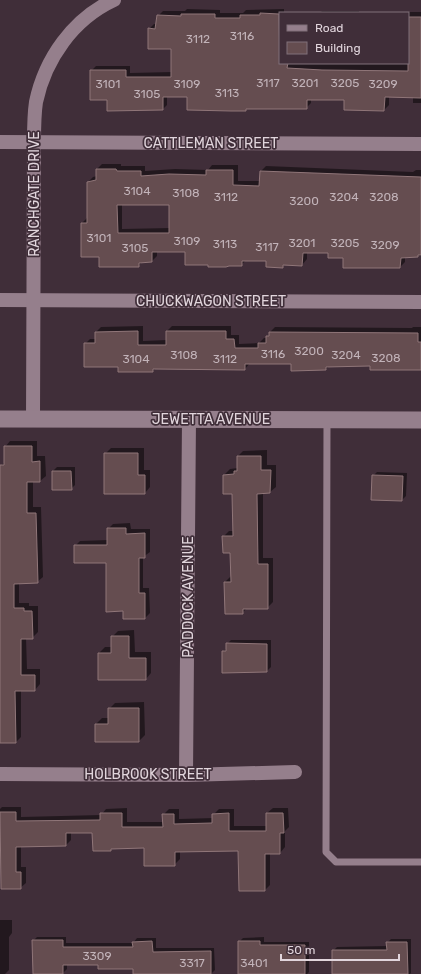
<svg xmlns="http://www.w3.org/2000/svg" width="421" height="974" font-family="Rubik,sans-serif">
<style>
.shadow{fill:#0007;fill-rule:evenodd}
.building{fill:#654d50;stroke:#907679;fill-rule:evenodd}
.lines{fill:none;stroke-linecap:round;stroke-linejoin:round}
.service{stroke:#957f8c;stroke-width:7}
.minor{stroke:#957f8c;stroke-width:14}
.tertiary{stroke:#957f8c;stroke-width:17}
.labels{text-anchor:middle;stroke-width:3.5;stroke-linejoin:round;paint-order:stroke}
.number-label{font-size:12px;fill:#c2b3b9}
.street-label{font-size:14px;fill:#e1d5dc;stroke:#402e39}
</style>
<rect width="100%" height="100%" fill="#402e39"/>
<g class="shadow">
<path d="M187,9L220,10V13H243L246,10L284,9V13H280V63H408V13H396L397,12H421V103H413V97L389,96V105L384,110L345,99H311V103L306,108H247L246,110L188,96H167V105L163,109L108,99L91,71L96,66H130V73L172,72V48L149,29L154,24H157L158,16L163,11H185Z"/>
<path d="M322,11H359V13H320Z"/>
<path d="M102,164H121V166H145V171L175,169L208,170L212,165H238V181H260L261,171L266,166L413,172L416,170H421V256H405V262L400,267L344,257L329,252H307V259L302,265L285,264L282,267L267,260H246L241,265L209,264L186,251H157V256L152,261H143L138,266L100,256L82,223L87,218L88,182L93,177L97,176V169ZM122,204H170V228L122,229Z"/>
<path d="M143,326V341L167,340V331L172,326H231V335H239V344L259,343L264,338H267L270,332L275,327L412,328L413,327H421V370L371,365L330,366L326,369L292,363H250L245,369L156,368L153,371L119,366L85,344L90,339H96V332L101,327Z"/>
<path d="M10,441H37V456H45L46,476L40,481H33V507H41L43,577L37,582H19V603H29V606H38V632L32,638H26L27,669H40V684L35,690H21V737L16,742H0V470L1,466L5,462V447Z"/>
<path d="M111,448H144V470H150V487L145,493L105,454Z"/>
<path d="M267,450V465H276V487L270,492L263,493V558H273V602L267,608H247L242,613L225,582L231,576V552L223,537L229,531H234L233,493L224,475L230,469L238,468V456L243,451Z"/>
<path d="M57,467H75V485L71,489L53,471Z"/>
<path d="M377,472L407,473L406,496L402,500L373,476Z"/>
<path d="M130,523L131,529H150V552L143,557V588H149L150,613L145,618L124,610L107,562L75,546L80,541L108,540V529L113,524Z"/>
<path d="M134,630L135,652H151V673L146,679L99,653L105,647H112V637L118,631Z"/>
<path d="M231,640H271V667L267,671L223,672V652L227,648V644Z"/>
<path d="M144,702L145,735L139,741L96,724L102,718H109V709L115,703Z"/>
<path d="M2,807H21V817L101,815L106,809L127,808V822H163V815L169,809H179V819L214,818V814L219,809H234V826H267V813L273,808H288L289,827L285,831V847L280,853H270V885L265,890L239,850L180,851V859L174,865L145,847L113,848L111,850L93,831L71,832V840L66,845L21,846V867H26V883L20,888L2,860H0V809Z"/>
<path d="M0,920H12V933L9,937V970L5,974H0Z"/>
<path d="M37,937H66V943H133L137,938H156V948H214L215,970L211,974H134V968L99,964H67V969L63,973L34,974L33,941Z"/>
<path d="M264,937V942H309V972L307,974H239V942L243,938Z"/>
<path d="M391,939H411V973L410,974H349L333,951L337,947L388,946L387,943Z"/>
</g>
<g class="building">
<path d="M260,13L279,14L280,63H288L287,68L322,70L408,71V17H421V98L385,97L384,111L344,110V100H307V109H246V111H231L187,110V97H163V110L107,111V100H90V70H126V77H171V49H148V28L155,29L157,15L181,16V14H215V18H240V15H260Z"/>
<path d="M96,169H116L117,171H141V176L169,174L206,175V170H233V185L259,186L260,171L421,177V255H418V257L401,258L400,268H343V258H328V253H303L302,266L283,265V268L266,267V261H242V266H229L226,267H208V265H185V252H152V262L139,263V267H99V257H81V223H87V182L96,180ZM117,205H169V233H118Z"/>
<path d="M138,331V345H166V331H226V339H234L235,348H258V343H266V336H269V332L418,333V342H421V370H370V366L326,367V370L291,371V364H245V370L153,369V372H118V367H84V343H95V332Z"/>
<path d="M4,446H32V462L40,461V482H27V513H36L38,583L14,584V608H24V611H32L33,639H21V675H35V691H15L16,743H0V465H4Z"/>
<path d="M104,453H138V475H145V494H104Z"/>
<path d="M237,456H261V470H271L270,493L257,494L258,564H268V609H243V614H225L224,582H231L230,553H223L222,536H233L232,494H223V475L234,474V471H237Z"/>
<path d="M52,471H71L72,490H52Z"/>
<path d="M372,475L403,476L402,501L371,500Z"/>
<path d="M107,528H126V534L145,533V558H139V593H145V619H123V611L106,612V563H74V545H107Z"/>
<path d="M111,636H129V658H146V680H98V653H111Z"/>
<path d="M226,643L267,644V672L222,673V651H226Z"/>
<path d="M108,708H139V742H95V724H108Z"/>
<path d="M0,812H16V821L100,820V813H122V827H163L162,814H174V824L212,823V814L229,813V831H266V813H283L284,833H280V854H265V891H239L238,851L175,852V866H144V848L111,849V851H93L92,833H66V846L16,847V872H21V889H1Z"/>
<path d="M32,940H63V947H133L132,942L152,941L153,952L211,951V974H133V969H98V965H63V974H33Z"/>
<path d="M238,941H260V945H305V974H238Z"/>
<path d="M386,942H407L408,974H332V950H387Z"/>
</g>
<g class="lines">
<path class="service" d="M327,420L326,852L336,862H421"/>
<g class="minor">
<path d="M0,142L421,144"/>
<path d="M0,300L421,302"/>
<path d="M33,419L34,142C34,129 34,115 36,102C45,59 73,19 114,0"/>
<path d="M0,774L186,775L295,772"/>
<path d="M186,775L189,419"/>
</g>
<path class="tertiary" d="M0,419L421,420"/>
</g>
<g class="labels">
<g class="number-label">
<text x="242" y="40">3116</text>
<text x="198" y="43">3112</text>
<text x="268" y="87">3117</text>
<text x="305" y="87">3201</text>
<text x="345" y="87">3205</text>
<text x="108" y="88">3101</text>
<text x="187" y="88">3109</text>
<text x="383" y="88">3209</text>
<text x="227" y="97">3113</text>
<text x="147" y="98">3105</text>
<text x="137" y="195">3104</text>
<text x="186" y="197">3108</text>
<text x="226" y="201">3112</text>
<text x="344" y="201">3204</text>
<text x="384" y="201">3208</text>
<text x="304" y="205">3200</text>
<text x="99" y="242">3101</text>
<text x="187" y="245">3109</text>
<text x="302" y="247">3201</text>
<text x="345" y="247">3205</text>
<text x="225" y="248">3113</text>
<text x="385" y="249">3209</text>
<text x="267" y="251">3117</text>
<text x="135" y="252">3105</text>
<text x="309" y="355">3200</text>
<text x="273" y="358">3116</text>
<text x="184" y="359">3108</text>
<text x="346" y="359">3204</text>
<text x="386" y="362">3208</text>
<text x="136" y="363">3104</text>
<text x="225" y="363">3112</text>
<text x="97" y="960">3309</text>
<text x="192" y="967">3317</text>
<text x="254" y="967">3401</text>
</g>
<g class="street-label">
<text x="211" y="148">CATTLEMAN STREET</text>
<text transform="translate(34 194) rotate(-90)" y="5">RANCHGATE DRIVE</text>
<text x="211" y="306">CHUCKWAGON STREET</text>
<text x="211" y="424">JEWETTA AVENUE</text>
<text transform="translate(188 597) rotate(-90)" y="5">PADDOCK AVENUE</text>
<text x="148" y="779">HOLBROOK STREET</text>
</g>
</g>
<rect x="279" y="12" width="130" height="52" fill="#402e39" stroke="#80717a"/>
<rect x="287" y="25" width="20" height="6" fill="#957f8c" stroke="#80717a"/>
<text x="315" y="32" font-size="12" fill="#e1d5dc">Road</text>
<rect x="287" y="42" width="20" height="12" fill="#654d50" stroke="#80717a"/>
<text x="315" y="52" font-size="12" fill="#e1d5dc">Building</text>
<path d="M281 954v6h118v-6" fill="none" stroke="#e1d5dc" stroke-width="2"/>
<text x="287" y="954" font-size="12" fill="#e1d5dc" stroke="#402e39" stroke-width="3" paint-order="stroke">50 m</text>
</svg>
